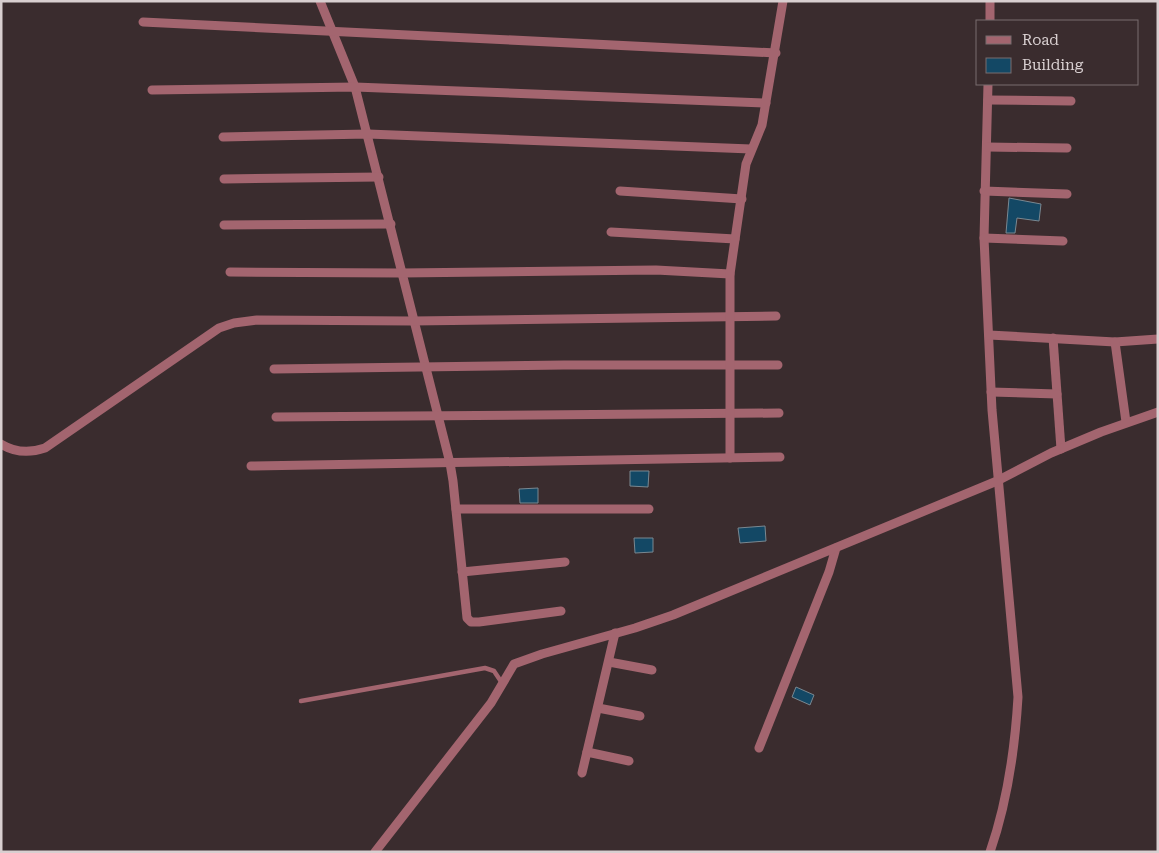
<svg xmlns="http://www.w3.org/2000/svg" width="1159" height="853" font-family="'Roboto Serif',serif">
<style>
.building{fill:#134865;stroke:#7a8891}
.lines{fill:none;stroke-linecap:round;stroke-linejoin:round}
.service{stroke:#a3656f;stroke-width:4.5}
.minor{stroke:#a3656f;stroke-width:9}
</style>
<rect width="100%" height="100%" fill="#3a2c2e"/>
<g class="building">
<path d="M1009,198L1041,204L1039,221L1017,218L1015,233H1006Z"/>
<path d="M630,471H649L648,487L630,486Z"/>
<path d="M538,488V503H520L519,489Z"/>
<path d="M765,526L766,541L740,543L738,528Z"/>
<path d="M634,538H653V552L635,553Z"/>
<path d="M796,687L814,695L810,705L792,697Z"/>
</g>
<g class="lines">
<path class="service" d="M301,701L485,668L494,671L502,683"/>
<g class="minor">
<path d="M320,1L355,87L450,463L453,481L467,618L471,622H479L561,611"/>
<path d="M990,21V1"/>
<path d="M143,22L776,53"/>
<path d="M988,84L984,238L992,410L1018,697C1015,748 1007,803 990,852"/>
<path d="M152,90L355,87L766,103"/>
<path d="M988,100L1071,101"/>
<path d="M223,137L368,134L751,149"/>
<path d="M987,147L1067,148"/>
<path d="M224,179L379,177"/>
<path d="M620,191L742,199"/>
<path d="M984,191L1067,194"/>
<path d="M224,225L391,224"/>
<path d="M611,232L735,239"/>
<path d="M984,238L1063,241"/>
<path d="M230,272L401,273L656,270L730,274"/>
<path d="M989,335L1115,342L1158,339"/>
<path d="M1053,338L1061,449"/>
<path d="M1115,342L1126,422"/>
<path d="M274,369L564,365H778"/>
<path d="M991,392L1057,394"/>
<path d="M276,417L779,413"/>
<path d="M1,444C14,452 30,453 45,448L219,328L234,323L257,320L413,321L776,316"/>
<path d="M730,458V274L746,164L762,125L783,1"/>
<path d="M251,466L780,457"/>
<path d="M456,509H649"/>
<path d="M462,572L565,562"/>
<path d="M609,662L652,670"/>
<path d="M598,708L640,716"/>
<path d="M759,748L829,572L836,548"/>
<path d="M587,752L629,761"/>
<path d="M582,773L615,633"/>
<path d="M375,852L491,703L514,664L542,654L635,628L673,615L997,481L1051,453L1101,432L1158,412"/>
</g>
</g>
<rect width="1159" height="853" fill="none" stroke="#d8cfd0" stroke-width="5"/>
<rect x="976" y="20" width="162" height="65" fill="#3a2c2e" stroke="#796d6f"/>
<rect x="986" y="36" width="25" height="8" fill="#a3656f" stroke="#796d6f"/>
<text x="1022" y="45" font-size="15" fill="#d8cfd0">Road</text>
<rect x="986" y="58" width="25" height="15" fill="#134865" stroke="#796d6f"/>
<text x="1022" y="70" font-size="15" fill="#d8cfd0">Building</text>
</svg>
